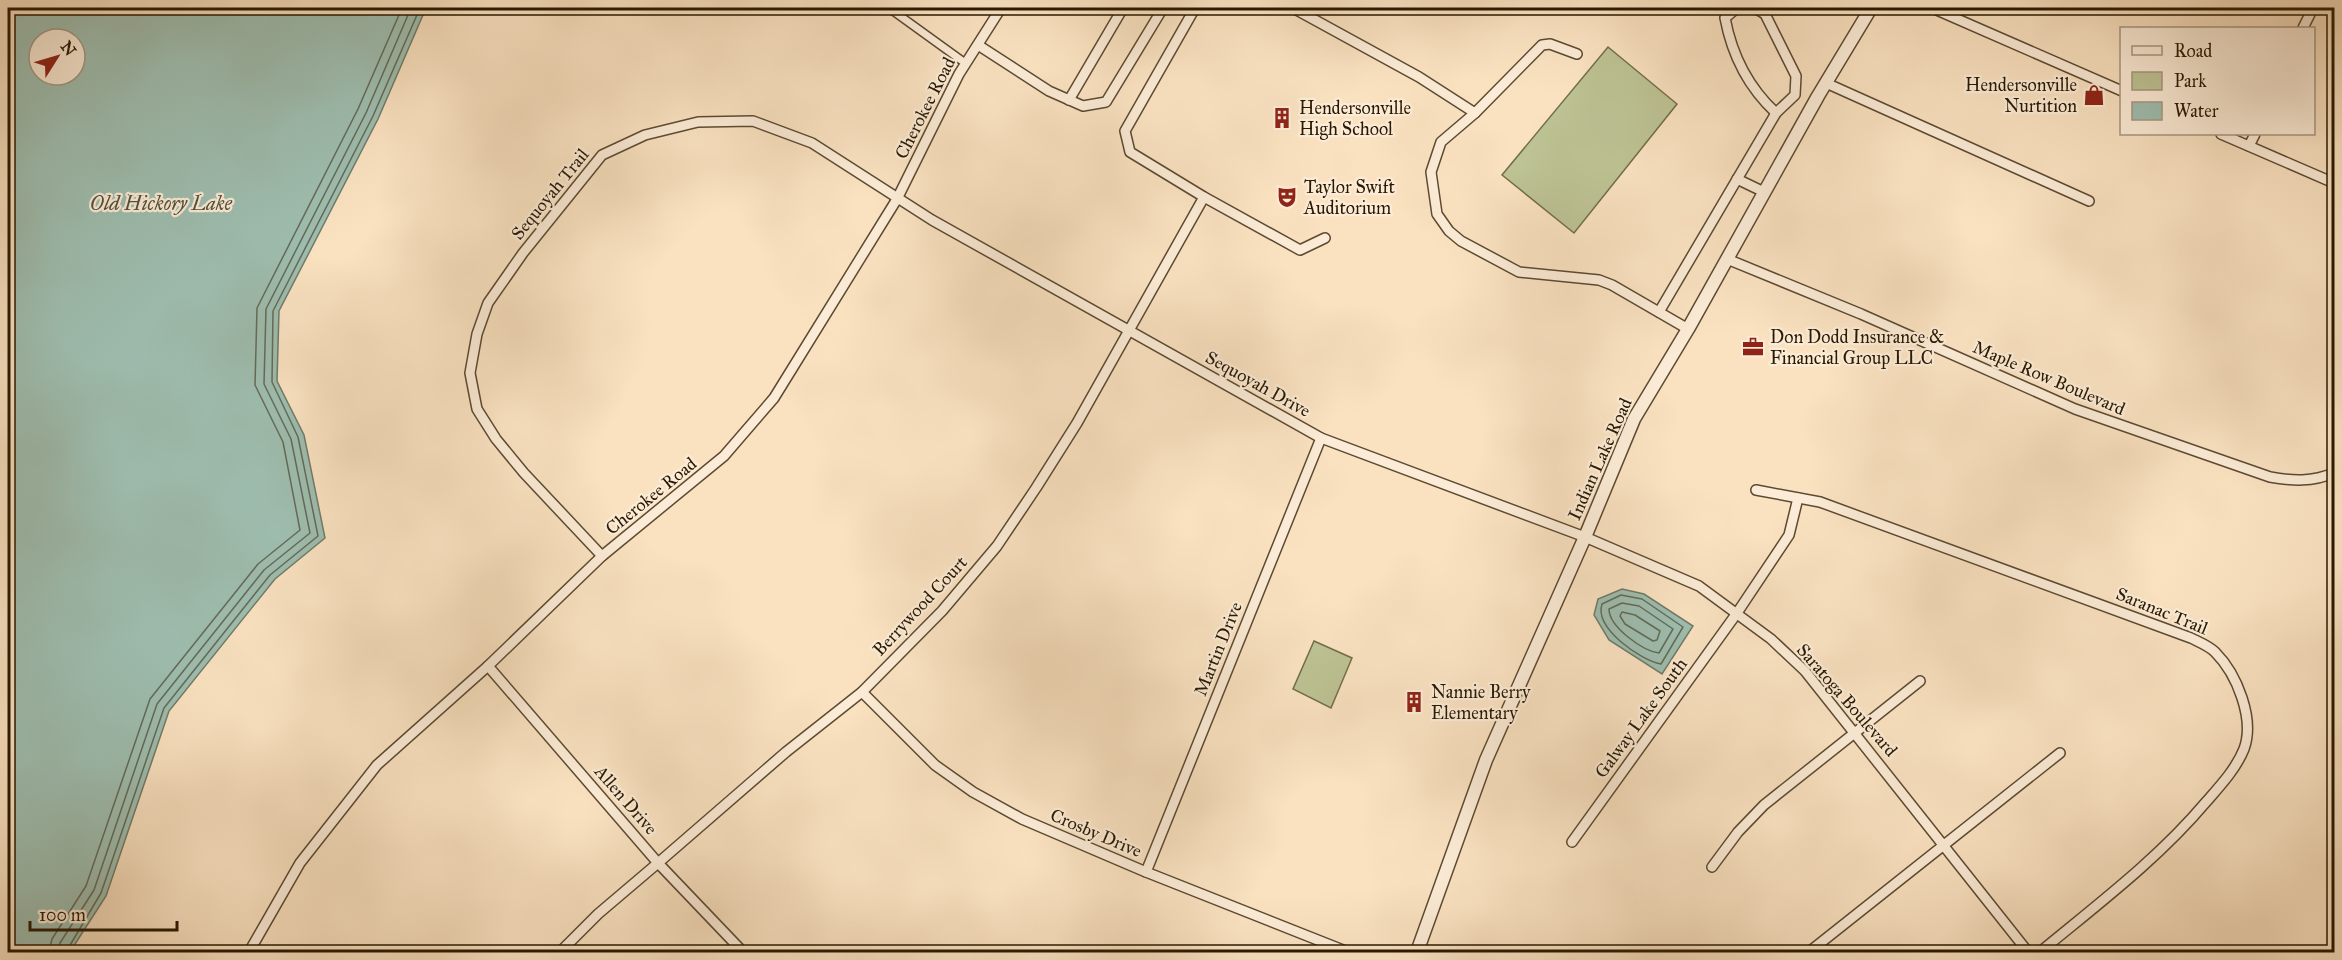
<svg xmlns="http://www.w3.org/2000/svg" width="2342" height="960" font-family="'IM FELL Great Primer',serif">
<style>
.green{fill:#bdc394;stroke:#726e4a;stroke-width:1.5}
.water{fill:#9ebeb0;stroke:#6f7c6a;stroke-width:1.5;fill-rule:evenodd}
.lines{fill:none;stroke-linecap:round;stroke-linejoin:round}
.shore{stroke:#636b58;stroke-width:1.5}
.pedestrian-casing{stroke:#5c4a31;stroke-width:10}
.minor-casing{stroke:#5c4a31;stroke-width:12}
.tertiary-casing{stroke:#5c4a31;stroke-width:15}
.pedestrian{stroke:#fcecd7;stroke-width:7}
.minor{stroke:#fcecd7;stroke-width:9}
.tertiary{stroke:#fcecd7;stroke-width:12}
.labels{text-anchor:middle;stroke-width:4.5;stroke-linejoin:round;paint-order:stroke}
.poi-label{font-size:18px;fill:#281801;stroke:#fcecd7;text-anchor:start}
.street-label{font-size:18px;fill:#281801;stroke:#fcecd7}
.water-label{font-size:20px;font-style:italic;fill:#51523e;stroke:#fcecd7}
</style>
<rect width="100%" height="100%" fill="#fae2c1"/>
<filter id="stains"><feTurbulence type="fractalNoise" baseFrequency=".00333" numOctaves="4"/><feColorMatrix values="0 0 0 0 .2 0 0 0 0 .09 0 0 0 0 .02 0 0 0 .5 -.17"/></filter>
<radialGradient id="worn" r=".72"><stop offset=".6" stop-color="#630" stop-opacity="0"/><stop offset="1" stop-color="#630" stop-opacity=".3"/></radialGradient>
<g class="green">
<path d="M1608,47L1677,104L1574,233L1502,175Z"/>
<path d="M1314,641L1352,658L1331,708L1293,689Z"/>
</g>
<g class="water">
<path d="M8,8H426L378,119L279,311L277,381L304,435L325,538L275,579L169,711L106,896L70,952H8ZM39,39H75V75H39Z"/>
<path d="M1622,589L1644,594L1693,626L1662,674L1609,640L1594,615L1598,599Z"/>
</g>
<g class="lines">
<g class="shore">
<path d="M1621,595L1642,599L1683,627L1661,664C1640,660 1594,628 1602,604Z"/>
<path d="M1622,603L1639,606L1673,629L1659,653C1643,651 1609,627 1609,609Z"/>
<path d="M1622,612L1635,615L1660,631L1657,640L1653,641L1625,624L1620,616Z"/>
<path d="M49,952L52,939L86,886L150,699L258,564L300,530L283,442L255,385L257,308L358,109L402,8"/>
<path d="M58,952L60,943L94,890L157,704L264,570L310,533L291,439L264,384L266,309L366,113L411,8"/>
<path d="M66,952L101,893L164,708L270,575L318,536L298,437L272,382L273,311L373,116L420,8"/>
</g>
<defs>
<path id="pedestrian" d="M889,8L961,60"/>
<g id="minor">
<path d="M1195,8L1125,131L1130,152L1204,197L1300,250L1325,238"/>
<path d="M1293,8L1419,77L1475,113"/>
<path d="M1737,8L1725,18C1732,55 1749,88 1776,113"/>
<path d="M1932,8L2122,91"/>
<path d="M2303,28L2313,8"/>
<path d="M978,45L1049,91L1083,106L1106,102L1163,8"/>
<path d="M1577,54L1550,44L1542,45L1475,113L1441,142L1431,172L1437,214L1449,231L1461,241L1519,272L1599,280L1612,285L1688,329"/>
<path d="M1826,83L2089,201"/>
<path d="M1069,100L1123,8"/>
<path d="M2221,134L2334,183"/>
<path d="M2249,146L2255,134"/>
<path d="M1737,179L1764,192"/>
<path d="M1727,259L1861,314L2075,409L2270,477C2293,481 2312,482 2334,473"/>
<path d="M1659,312L1776,113L1795,95L1796,76L1765,14L1755,8"/>
<path d="M1756,490L1820,502L2191,638C2199,642 2209,646 2215,652C2237,674 2255,719 2244,749C2236,769 2220,786 2206,802C2158,859 2098,904 2040,952"/>
<path d="M602,556L524,473L496,439L477,409L470,373L477,334L488,303L523,253L602,155L645,135L698,122L753,121L812,143L932,220L1321,438L1585,537L1699,586L1771,639L1805,671L2028,952"/>
<path d="M488,666L658,863L743,952"/>
<path d="M862,692L935,765L973,792L1022,819L1146,872L1348,952"/>
<path d="M1572,842L1737,613L1789,535L1798,498"/>
<path d="M1712,867L1738,832L1764,805L1920,681"/>
<path d="M1146,872L1321,438"/>
<path d="M249,952L300,863L377,765L488,666L602,556L724,456L774,398L897,199L959,74L1001,8"/>
<path d="M560,952L598,914L658,863L786,752L862,692L942,611L997,546L1036,488L1077,423L1204,197"/>
<path d="M1809,952L2060,753"/>
<path d="M2328,952L2334,945"/>
</g>
<path id="tertiary" d="M1417,952L1486,760L1585,537L1634,419L1688,329L1818,96L1871,8"/>
</defs>
<use href="#pedestrian" class="pedestrian-casing"/>
<use href="#minor" class="minor-casing"/>
<use href="#tertiary" class="tertiary-casing"/>
<use href="#pedestrian" class="pedestrian"/>
<use href="#minor" class="minor"/>
<use href="#tertiary" class="tertiary"/>
</g>
<defs>
<symbol id="shop-bare" viewBox="-9 -9 18 18"><path d="M-5-2.5h2.3a2.7 3.5 0 0 1 5.4 0H5L5.5 6h-11ZM-1.5-2.5h3a1.5 2.3 0 0 0-3 0Z" fill="#8f2418" stroke="#fcecd7" stroke-width="2.5" paint-order="stroke"/></symbol>
<symbol id="building-bare" viewBox="-9 -9 18 18"><path d="M-4-6H4V6H1V3H-1V6H-4ZM-2.5-4.3h1.7v1.8h-1.7ZM.8-4.3h1.7v1.8H.8ZM-2.5-1h1.7V.8h-1.7ZM.8-1h1.7V.8H.8Z" fill="#8f2418" stroke="#fcecd7" stroke-width="2.5" paint-order="stroke"/></symbol>
<symbol id="theatre-bare" viewBox="-9 -9 18 18"><path d="M-5-5.5Q0-4 5-5.5V0Q5 5 0 6Q-5 5-5 0ZM-3.3-2.5H-1v1.5H-3.3ZM1-2.5H3.3v1.5H1ZM-2.8 1Q0 5.5 2.8 1Z" fill="#8f2418" stroke="#fcecd7" stroke-width="2.5" paint-order="stroke"/></symbol>
<symbol id="office-bare" viewBox="-9 -9 18 18"><path d="M-6-3h4V-5.5h4V-3h4V5H-6ZM-1-4.5V-3h2v-1.5ZM-6 0V1H6V0Z" fill="#8f2418" stroke="#fcecd7" stroke-width="2.5" paint-order="stroke"/></symbol>
</defs>
<g fill-rule="evenodd">
<use href="#shop-bare" x="2079" y="80" width="30" height="30"/>
<use href="#building-bare" x="1267" y="103" width="30" height="30"/>
<use href="#theatre-bare" x="1272" y="182" width="30" height="30"/>
<use href="#office-bare" x="1738" y="332" width="30" height="30"/>
<use href="#building-bare" x="1399" y="687" width="30" height="30"/>
</g>
<g class="labels">
<g class="poi-label">
<text x="2077" y="91" text-anchor="end">Hendersonville<tspan x="2077" dy="21">Nurtition</tspan></text>
<text x="1299" y="114">Hendersonville<tspan x="1299" dy="21">High School</tspan></text>
<text x="1304" y="193">Taylor Swift<tspan x="1304" dy="21">Auditorium</tspan></text>
<text x="1770" y="343">Don Dodd Insurance &amp;<tspan x="1770" dy="21">Financial Group LLC</tspan></text>
<text x="1431" y="698">Nannie Berry<tspan x="1431" dy="21">Elementary</tspan></text>
</g>
<g class="street-label">
<text transform="translate(925 108) rotate(-63)" y="6">Cherokee Road</text>
<text transform="translate(550 194) rotate(-51)" y="6">Sequoyah Trail</text>
<text transform="translate(2049 378) rotate(23)" y="6">Maple Row Boulevard</text>
<text transform="translate(1258 384) rotate(29)" y="6">Sequoyah Drive</text>
<text transform="translate(1600 459) rotate(-66)" y="6">Indian Lake Road</text>
<text transform="translate(651 496) rotate(-39)" y="6">Cherokee Road</text>
<text transform="translate(920 606) rotate(-47)" y="6">Berrywood Court</text>
<text transform="translate(2162 611) rotate(22)" y="6">Saranac Trail</text>
<text transform="translate(1218 649) rotate(-68)" y="6">Martin Drive</text>
<text transform="translate(1847 700) rotate(49)" y="6">Saratoga Boulevard</text>
<text transform="translate(1641 718) rotate(-54)" y="6">Galway Lake South</text>
<text transform="translate(626 800) rotate(49)" y="6">Allen Drive</text>
<text transform="translate(1096 833) rotate(23)" y="6">Crosby Drive</text>
</g>
<g class="water-label">
<text x="161" y="210">Old Hickory Lake</text>
</g>
</g>
<rect width="2342" height="960" fill="none" stroke="#fae2c1" stroke-width="30"/>
<rect x="9" y="9" width="2324" height="942" fill="none" stroke="#281801" stroke-width="3"/>
<rect x="15" y="15" width="2312" height="930" fill="none" stroke="#281801" stroke-width="1.5"/>
<rect x="2120" y="27" width="195" height="108" fill="#fcecd7" stroke="#a79781" stroke-width="1.5"/>
<rect x="2132" y="46" width="30" height="9" fill="#fcecd7" stroke="#a79781" stroke-width="1.5"/>
<text x="2174" y="57" font-size="18" fill="#281801">Road</text>
<rect x="2132" y="72" width="30" height="18" fill="#bdc394" stroke="#a79781" stroke-width="1.5"/>
<text x="2174" y="87" font-size="18" fill="#281801">Park</text>
<rect x="2132" y="102" width="30" height="18" fill="#9ebeb0" stroke="#a79781" stroke-width="1.5"/>
<text x="2174" y="117" font-size="18" fill="#281801">Water</text>
<g transform="translate(57 57) rotate(53)"><circle r="28" fill="#fcecd7" stroke="#a79781" stroke-width="1.5"/>
<path d="M0-4.5L10 22L0 15L-10 22Z" fill="#8f2418"/>
<text y="-9" font-size="16" font-weight="bold" text-anchor="middle" fill="#281801">N</text>
</g>
<path d="M30 921v9h147v-9" fill="none" stroke="#281801" stroke-width="3"/>
<text x="39" y="921" font-size="18" fill="#281801" stroke="#fcecd7" stroke-width="4.5" paint-order="stroke">100 m</text>
<rect width="100%" height="100%" filter="url(#stains)"/>
<rect width="100%" height="100%" fill="url(#worn)"/>
</svg>
